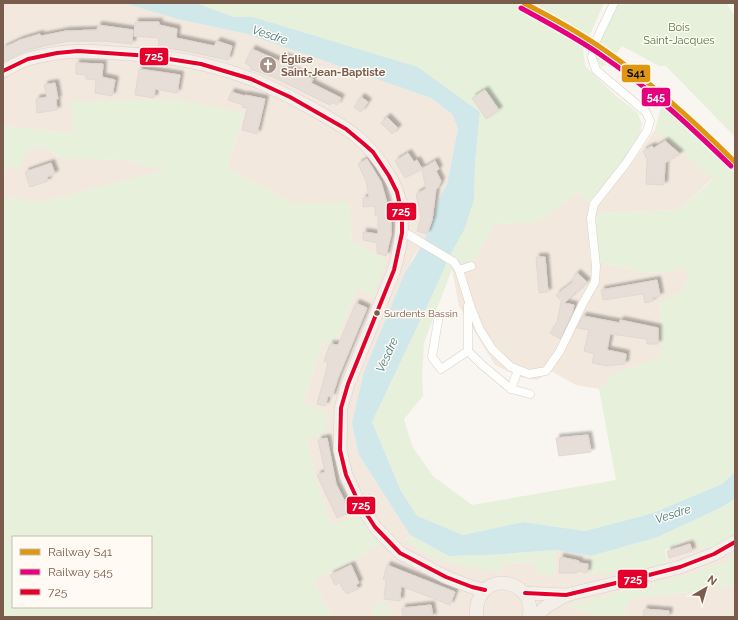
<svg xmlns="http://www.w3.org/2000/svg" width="738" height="620" font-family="Raleway,sans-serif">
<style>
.residential{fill:#f2e8de}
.green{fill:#e7f0db;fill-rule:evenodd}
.water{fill:#d0e8ea}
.building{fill:#e6ded7;stroke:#e2d8d2;filter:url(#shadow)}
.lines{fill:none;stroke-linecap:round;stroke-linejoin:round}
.minor-casing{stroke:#d7d1cb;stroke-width:9}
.primary-casing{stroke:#dad1cc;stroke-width:14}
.minor{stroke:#fefefd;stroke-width:8}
.primary{stroke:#f3eee8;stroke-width:13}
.bus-1-casing{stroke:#fffaf3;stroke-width:7}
.bus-1{stroke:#e4002b;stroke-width:4}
.rail-1-casing{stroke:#fffaf3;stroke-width:8}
.rail-2-casing{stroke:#fffaf3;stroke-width:8}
.rail-1{stroke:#de970f;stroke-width:5}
.rail-2{stroke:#e5007d;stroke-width:5}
.bus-dot{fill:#7a5c4d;stroke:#fffaf3;stroke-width:1.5}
.labels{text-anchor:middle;stroke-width:3;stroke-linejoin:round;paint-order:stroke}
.bus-label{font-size:10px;fill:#7a5c4d;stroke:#fffaf3;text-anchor:start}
.park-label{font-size:11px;fill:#537a41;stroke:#fffaf3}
.poi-label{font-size:11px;font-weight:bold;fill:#7a5c4d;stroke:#fffaf3;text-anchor:start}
.water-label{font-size:12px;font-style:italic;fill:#437c86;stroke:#fffaf3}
.line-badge{stroke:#fffaf3;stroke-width:1.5}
.badge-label{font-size:11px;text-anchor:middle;font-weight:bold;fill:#fff}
.pale-badge-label{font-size:11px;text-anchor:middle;font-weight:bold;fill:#111}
</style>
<defs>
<filter id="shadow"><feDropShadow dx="3.5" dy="-3.5" stdDeviation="1" flood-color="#0004"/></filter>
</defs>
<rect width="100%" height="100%" fill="#f9f5f0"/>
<g class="residential">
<path d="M3,3H124L177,19L247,34L431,98L452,114L458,127L447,184L439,199L433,220L423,243L412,259L359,455L410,535L405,540L500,572L501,563L535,562L537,574L556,575V550L591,556V574L668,563L667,551L690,538L735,543V556L725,563L679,577L567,606L595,614L594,617H392L385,601L375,604L371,617H332L313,580L351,562L380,543L372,535L331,525L316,478L307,439L304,404L322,341L335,343L357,289L374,295L352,241L349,203L294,205L227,167L244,114L72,102L74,134L3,126Z"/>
<path d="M655,130L670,140L713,178L680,210L596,213L602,197L634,160Z"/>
<path d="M45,146L59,158L123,160L168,170L37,203L3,196V182L7,167L27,150Z"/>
<path d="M579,191L589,202L588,221L590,260L643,272L661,273L683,268L690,278L680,293L659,303L663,357L614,374L599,389L576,385L551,371L537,380L520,377L495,365L459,306L452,269L447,261L449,258L471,266L495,224L539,222Z"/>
<path d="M735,584V617H633L624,613L629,599L696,591L715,586L721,589Z"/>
</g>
<g class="green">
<path d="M196,3H604L583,50L585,66L615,95L637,112L642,124L639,139L613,175L589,202L579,191L539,222L495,224L471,266L449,258L474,199L475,163L480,112L418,67L253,17H234Z"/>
<path d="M633,3H726L735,16V137L666,66H659L622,46L610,63L601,67L596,57V47L616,5L632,4Z"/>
<path d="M176,99L244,113L227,167L294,205L349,202L352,241L387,261L374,296L357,289L335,343L322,341L304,404L327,411L326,434L307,439L316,478L331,525L359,516L372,535L380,543L351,562L313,580L332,617H3V196L37,203L167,170L123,160L59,158L45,146L27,150L20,168L7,167L3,181V126L74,134L71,102ZM13,537H151V607H13Z"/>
<path d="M661,107L690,127L735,174V472L722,484L653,513L585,531L523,522L463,535L417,517L401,491L372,422L447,261L452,269L424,343L422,377L423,396L404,419L412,446L433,476L472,505L616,480L599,389L614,374L662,357L659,302L680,293L690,278L683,268L661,273L643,272L599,262L595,236L596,213L680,210L713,179L670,140L655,130Z"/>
<path d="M735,499V543L707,557L690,538L665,550L668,563L633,571L590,574L591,556L658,537L720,508Z"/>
<path d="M410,535L449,556L488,555L556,550V575L537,574L534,562L502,563L500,572L462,566L434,558L405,541Z"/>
<path d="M735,556V584L721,589L715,586L696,591L629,599L624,613L633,617H594L595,614L566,606L679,577L725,563Z"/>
<path d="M386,601L392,617H371L375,604Z"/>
</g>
<path class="water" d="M124,3H196L234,17H253L418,67L480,112L475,163L474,199L465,228L450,255L434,291L372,422L401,491L417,516L463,535L523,522L585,531L653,513L722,484L735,472V499L720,508L658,537L591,556L556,550L488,555L449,556L410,535L359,455L352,423L364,372L404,275L423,243L433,220L439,199L447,184L458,128L452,114L431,98L247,34L177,19Z"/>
<g class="building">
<path d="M135,22H159V25L177,29L176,38L214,46L217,41L232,46L228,60L180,50L158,47L159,38L134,36Z"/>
<path d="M98,25L133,30L132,44L105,41H68L44,46L25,51L3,62V48L20,40L40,34L41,36L66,31L97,30Z"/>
<path d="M252,49L279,61L281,56L291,59L287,68L313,79L311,83L341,98L337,105L332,102L330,105L275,78L250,69L251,67L245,63Z"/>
<path d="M76,63L103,64L102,77L115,80L112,96L95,93L96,80L86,79V75L76,74Z"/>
<path d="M139,69L180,75L177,93L155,89L154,98L135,95Z"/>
<path d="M55,83L58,99H56L57,110L37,113L36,99L47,97L44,85Z"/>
<path d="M485,90L499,110L486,119L472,98Z"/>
<path d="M231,92L245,96V95L265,99L257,134L242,130L247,108L242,107L243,105L228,100Z"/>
<path d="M361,97L368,102L361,112L354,107Z"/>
<path d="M387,117L398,128L392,134L381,123Z"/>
<path d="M665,141L680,154L665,163L664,185L646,184L647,159L643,151L652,146L654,148Z"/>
<path d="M408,153L414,162L417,160L422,169L405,178L395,161Z"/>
<path d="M367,159L381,182L391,217V235L386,256L377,253V243L363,240V232L378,234V215H375V206L363,207V198L369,197L366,181L358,164Z"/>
<path d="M435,161L439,169L436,171L441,181L438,188L436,189L432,220L427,234L417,231L421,217L416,194L426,189L422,169Z"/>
<path d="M51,163L55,174L47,177L48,181L30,187L25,172Z"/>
<path d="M536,257H545L548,292L539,293Z"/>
<path d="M577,273L587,282L564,303L574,305L572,314L560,339L550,333L557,323L561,302H562L556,295L573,282L572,279Z"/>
<path d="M657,280L660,296L652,298L653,301L645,303L643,294L603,300L601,290Z"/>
<path d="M356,303L367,308L338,378L332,397L328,396L325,406L317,404L328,364L324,361L330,344L338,345Z"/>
<path d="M583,316L620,323V320L658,328V344H647V339L610,334L607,350L626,354L625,364L607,366L592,363L594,354L584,351L589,330L577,328Z"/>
<path d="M588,435L591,452L559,456L556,438Z"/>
<path d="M327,438L336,484L350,512L337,518L317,475L325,472L318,440Z"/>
<path d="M690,544L692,551L669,558L667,551Z"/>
<path d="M560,557L579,561V563L588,564L587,573L578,571L577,573H559Z"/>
<path d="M351,565L359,583L356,585L358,589L347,594L344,590H343L340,583L335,585L330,575Z"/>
<path d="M387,565L455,592L450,605L401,586L400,601L384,599L386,580L383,579Z"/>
<path d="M431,605L433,617H403L402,608Z"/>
<path d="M644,609L669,611L668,617H643Z"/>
</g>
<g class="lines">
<defs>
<g id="minor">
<path d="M402,231L454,262L459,270L471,308L480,330L492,349L511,367L529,374L546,371L560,351L583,303L595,282L596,266L591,218L594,204L627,162L647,131L650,121L646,112L596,70L592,58L594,45L614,3"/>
<path d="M459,270L471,266"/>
<path d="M439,315L432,357L441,369L468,351V306"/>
<path d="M468,351L481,364L511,389L530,394"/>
<path d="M511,389L518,370"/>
</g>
<g id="primary">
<path d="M3,71C11,67 19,62 28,59C40,56 54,53 66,52C82,50 99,52 115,53C161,55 208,62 251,79C272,87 293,98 313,109C347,128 368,140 388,174C392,180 396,188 398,195C406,220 401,246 394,270L348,384L341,408L340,450L346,475L358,501L375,527L400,553L446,577L472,587L485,590"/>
<path d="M525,593L566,595L645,576L680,567L714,554L735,542"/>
<path d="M477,617C476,611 476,605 479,599C491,569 537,585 529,617"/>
<path d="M534,617L546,607L566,595"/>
</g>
</defs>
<use href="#minor" class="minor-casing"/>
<use href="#primary" class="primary-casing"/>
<use href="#minor" class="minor"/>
<use href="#primary" class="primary"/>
<defs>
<g id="bus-1">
<path d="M3,71L28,59L57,53L78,51L150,56L201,64L251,79L290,97L346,129L364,144L373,152L389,176L397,192L402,214V233L394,270L348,384L341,408L340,450L346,475L358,501L375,527L400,553L446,577L472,587L485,590"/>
<path d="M525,593L566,595L645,576L680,567L714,554L735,542"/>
</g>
</defs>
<use href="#bus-1" class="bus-1-casing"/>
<use href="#bus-1" class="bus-1"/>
<defs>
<path id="rail-1" d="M524,3C551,17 578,32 603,49C651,82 694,121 735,162"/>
<path id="rail-2" d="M521,8C548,23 575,37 601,55C648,87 690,126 731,166"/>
</defs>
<use href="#rail-1" class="rail-1-casing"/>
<use href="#rail-2" class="rail-2-casing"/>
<use href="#rail-1" class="rail-1"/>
<use href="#rail-2" class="rail-2"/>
</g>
<defs>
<symbol id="church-disc" viewBox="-11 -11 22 22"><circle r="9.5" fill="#a69286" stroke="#fffaf3"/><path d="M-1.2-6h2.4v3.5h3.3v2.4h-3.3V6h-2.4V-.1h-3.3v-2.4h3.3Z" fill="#fff"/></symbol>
</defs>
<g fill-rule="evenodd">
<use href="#church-disc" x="258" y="55" width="20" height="20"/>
</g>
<circle class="bus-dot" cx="377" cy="313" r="3.5"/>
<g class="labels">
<g class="bus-label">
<text x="384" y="317">Surdents Bassin</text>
</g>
<g class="park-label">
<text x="679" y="31">Bois<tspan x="679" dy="13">Saint-Jacques</tspan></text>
</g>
<g class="poi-label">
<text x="281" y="63">Église<tspan x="281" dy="13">Saint-Jean-Baptiste</tspan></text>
</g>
<g class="water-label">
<text transform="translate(270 35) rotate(18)" y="4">Vesdre</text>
<text transform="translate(387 355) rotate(-66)" y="4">Vesdre</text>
<text transform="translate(673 514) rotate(-18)" y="4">Vesdre</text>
</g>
</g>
<g class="line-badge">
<rect x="139" y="47" width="30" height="19" rx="4" fill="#e4002b"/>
<rect x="621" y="64" width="30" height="19" rx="4" fill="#de970f"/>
<rect x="641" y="87" width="30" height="20" rx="4" fill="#e5007d"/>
<rect x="386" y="202" width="31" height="19" rx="4" fill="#e4002b"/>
<rect x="346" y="496" width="30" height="19" rx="4" fill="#e4002b"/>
<rect x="617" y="569" width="31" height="20" rx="4" fill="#e4002b"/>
</g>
<g class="badge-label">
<text x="154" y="60">725</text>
<text x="656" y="101">545</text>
<text x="401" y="215">725</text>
<text x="361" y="509">725</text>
<text x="633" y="583">725</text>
</g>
<g class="pale-badge-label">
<text x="636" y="77">S41</text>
</g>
<rect width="738" height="620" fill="none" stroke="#7a5c4d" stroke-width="8"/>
<rect x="12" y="536" width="140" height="72" fill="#fffaf3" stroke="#cabbb1"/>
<rect x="20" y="549" width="20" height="6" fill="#de970f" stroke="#cabbb1"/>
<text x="48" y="556" font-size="12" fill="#7a5c4d">Railway S41</text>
<rect x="20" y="569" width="20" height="6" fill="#e5007d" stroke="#cabbb1"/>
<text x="48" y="576" font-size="12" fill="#7a5c4d">Railway 545</text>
<rect x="20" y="589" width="20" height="6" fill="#e4002b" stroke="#cabbb1"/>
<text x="48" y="596" font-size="12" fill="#7a5c4d">725</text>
<g transform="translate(706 588) rotate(38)" stroke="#fffaf3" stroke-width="3" paint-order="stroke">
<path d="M0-3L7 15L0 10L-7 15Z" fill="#7a5c4d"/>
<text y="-6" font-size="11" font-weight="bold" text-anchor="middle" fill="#7a5c4d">N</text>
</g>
</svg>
